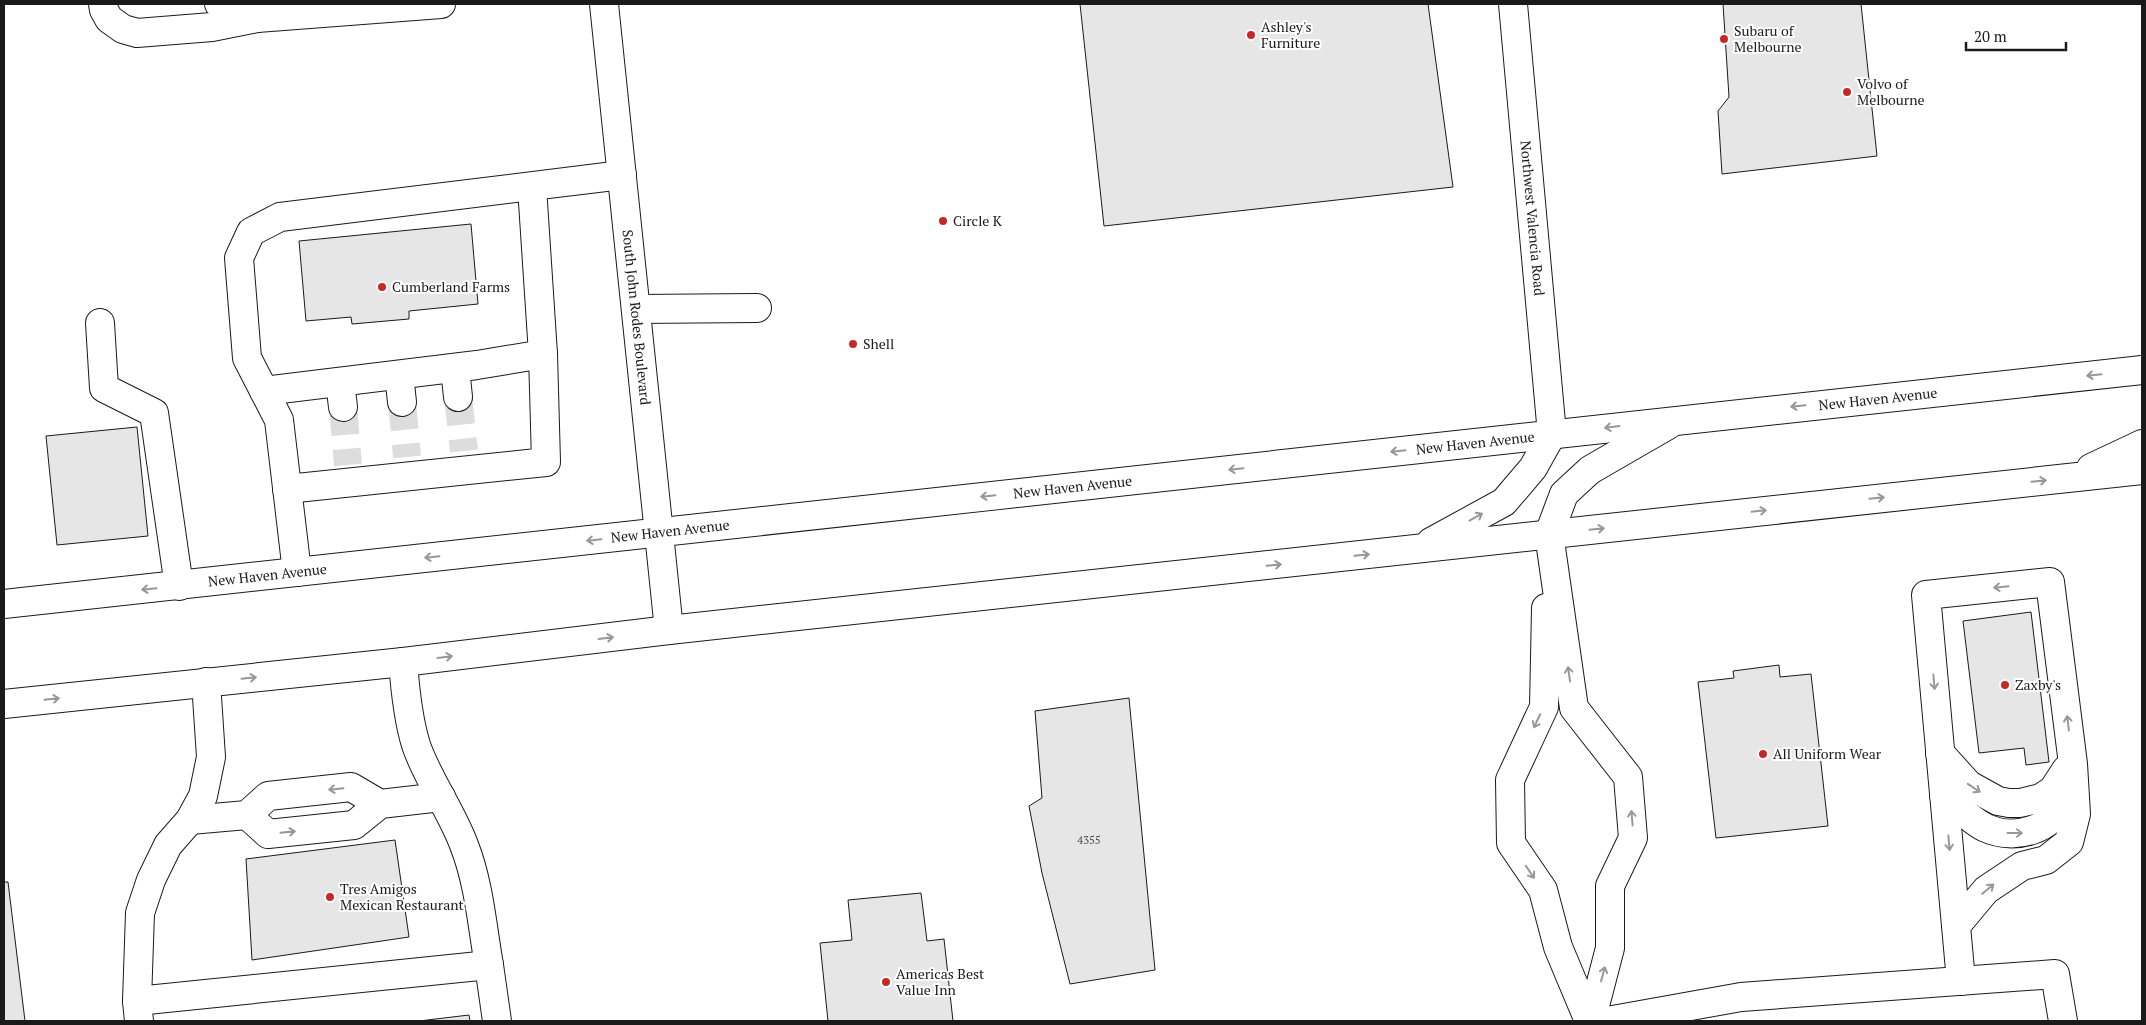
<svg xmlns="http://www.w3.org/2000/svg" width="2146" height="1025" font-family="'PT Serif',serif">
<style>
.building{fill:#e6e6e6;stroke:#1a1a1a}
.lines{fill:none;stroke-linecap:round;stroke-linejoin:round}
.minor-tunnel{stroke:#ddd;stroke-width:28;stroke-dasharray:28 14;stroke-linecap:butt}
.minor-casing{stroke:#1a1a1a;stroke-width:30}
.major-casing{stroke:#1a1a1a;stroke-width:30}
.minor{stroke:#fff;stroke-width:28}
.major{stroke:#fff;stroke-width:28}
.oneway{stroke:#989898}
.poi-dot{fill:#c62828;stroke:#fff;stroke-width:2}
.labels{text-anchor:middle;stroke-width:4;stroke-linejoin:round;paint-order:stroke}
.number-label{font-size:11px;fill:#4d4d4d}
.poi-label{font-size:14px;fill:#1a1a1a;stroke:#fff;text-anchor:start}
.street-label{font-size:14px;fill:#1a1a1a;stroke:#fff}
</style>
<rect width="100%" height="100%" fill="#fff"/>
<g class="building">
<path d="M1080,4H1428L1453,187L1104,226Z"/>
<path d="M1723,4H1861L1877,156L1722,174L1718,111L1729,97Z"/>
<path d="M471,224L478,304L409,311V319L352,324L351,317L306,321L299,241Z"/>
<path d="M137,427L148,536L57,545L46,436Z"/>
<path d="M2031,612L2049,762L2026,765L2024,748L1979,753L1963,621Z"/>
<path d="M1779,665L1780,677L1811,674L1828,826L1716,838L1698,682L1734,678L1733,671Z"/>
<path d="M1129,698L1155,970L1070,984L1042,873L1029,806L1042,798L1035,711Z"/>
<path d="M395,840L409,937L252,960L246,859Z"/>
<path d="M4,882H8L25,1021H4Z"/>
<path d="M921,893L927,941L944,939L953,1021H828L820,943L852,940L848,900Z"/>
<path d="M469,1015L470,1021H419Z"/>
</g>
<g class="lines">
<g class="minor-tunnel">
<path d="M458,397L464,451"/>
<path d="M402,402L407,457"/>
<path d="M343,407L348,465"/>
</g>
<defs>
<g id="minor">
<path d="M103,4L104,10L109,19L123,29L137,33L212,27L257,18L441,4"/>
<path d="M219,4L257,18"/>
<path id="s1" d="M1513,4L1552,434"/>
<path d="M636,309L757,308"/>
<path d="M100,323L104,388L154,413L179,586"/>
<path d="M455,368L458,397"/>
<path d="M399,375L402,402"/>
<path d="M340,382L343,407"/>
<path d="M264,391L477,365L543,354L532,187"/>
<path d="M287,489L546,462L543,354"/>
<path d="M1549,534L1574,708L1628,777L1633,838L1610,886V948L1591,1021"/>
<path d="M297,572L279,420L247,358L239,258L251,232L280,217L622,175"/>
<path d="M1546,608L1544,707L1510,780L1511,843L1543,890L1558,947L1589,1021"/>
<path d="M403,662C405,689 408,719 416,745C428,780 451,810 464,845C479,883 482,925 489,965"/>
<path d="M1940,753L1969,785L1998,801L2009,803H2020L2041,798L2053,790L2066,770"/>
<path d="M1944,795C1957,806 1971,821 1986,828C2015,841 2053,830 2064,800C2067,793 2067,784 2069,777"/>
<path d="M247,815L268,834L354,825L380,804L441,797"/>
<path d="M190,820L247,815L268,796L351,787L380,804"/>
<path d="M1956,926L1986,890L2022,866L2046,860L2069,842L2076,814L2073,764L2050,582L1926,595L1961,981"/>
<path d="M137,1001L489,965L497,1021"/>
<path d="M139,1021L137,1001L140,913L151,880L168,845L190,820L203,796L211,757L206,682"/>
<path d="M1607,1021L1741,997L2055,974L2063,1021"/>
</g>
<g id="major">
<path id="s2" d="M604,4L669,630"/>
<path d="M2091,468L2142,444"/>
<path d="M1549,534L1564,494L1590,470L1668,425"/>
<path d="M1431,542L1504,502L1533,468L1552,434"/>
<path id="s3" d="M4,604L2142,370"/>
<path d="M4,704L403,662L669,630L2142,470"/>
</g>
</defs>
<use href="#minor" class="minor-casing"/>
<use href="#major" class="major-casing"/>
<use href="#minor" class="minor"/>
<use href="#major" class="major"/>
</g>
<defs><path id="oneway-shaft" d="M-6 0H5M1.5-3L5.5 0L1.5 3" fill="none" stroke-width="1.6" stroke-linecap="round" stroke-linejoin="round" transform="scale(1.25)"/></defs>
<g class="oneway">
<use href="#oneway-shaft" transform="translate(2094 375) rotate(174)"/>
<use href="#oneway-shaft" transform="translate(1798 406) rotate(174)"/>
<use href="#oneway-shaft" transform="translate(1612 427) rotate(173)"/>
<use href="#oneway-shaft" transform="translate(1398 451) rotate(174)"/>
<use href="#oneway-shaft" transform="translate(1236 469) rotate(174)"/>
<use href="#oneway-shaft" transform="translate(2039 481) rotate(-6)"/>
<use href="#oneway-shaft" transform="translate(988 496) rotate(174)"/>
<use href="#oneway-shaft" transform="translate(1877 498) rotate(-6)"/>
<use href="#oneway-shaft" transform="translate(1759 511) rotate(-6)"/>
<use href="#oneway-shaft" transform="translate(1476 517) rotate(-29)"/>
<use href="#oneway-shaft" transform="translate(1597 529) rotate(-6)"/>
<use href="#oneway-shaft" transform="translate(594 540) rotate(174)"/>
<use href="#oneway-shaft" transform="translate(1362 555) rotate(-6)"/>
<use href="#oneway-shaft" transform="translate(432 557) rotate(174)"/>
<use href="#oneway-shaft" transform="translate(1274 565) rotate(-6)"/>
<use href="#oneway-shaft" transform="translate(2001 587) rotate(174)"/>
<use href="#oneway-shaft" transform="translate(149 589) rotate(174)"/>
<use href="#oneway-shaft" transform="translate(606 638) rotate(-7)"/>
<use href="#oneway-shaft" transform="translate(445 657) rotate(-7)"/>
<use href="#oneway-shaft" transform="translate(1569 674) rotate(-98)"/>
<use href="#oneway-shaft" transform="translate(249 678) rotate(-6)"/>
<use href="#oneway-shaft" transform="translate(1934 682) rotate(85)"/>
<use href="#oneway-shaft" transform="translate(52 699) rotate(-6)"/>
<use href="#oneway-shaft" transform="translate(1537 721) rotate(115)"/>
<use href="#oneway-shaft" transform="translate(2068 723) rotate(-97)"/>
<use href="#oneway-shaft" transform="translate(1974 788) rotate(34)"/>
<use href="#oneway-shaft" transform="translate(336 789) rotate(174)"/>
<use href="#oneway-shaft" transform="translate(1632 818) rotate(-95)"/>
<use href="#oneway-shaft" transform="translate(288 832) rotate(-6)"/>
<use href="#oneway-shaft" transform="translate(2015 833)"/>
<use href="#oneway-shaft" transform="translate(1949 843) rotate(85)"/>
<use href="#oneway-shaft" transform="translate(1530 872) rotate(56)"/>
<use href="#oneway-shaft" transform="translate(1988 889) rotate(-40)"/>
<use href="#oneway-shaft" transform="translate(1603 974) rotate(-75)"/>
</g>
<g class="poi-dot">
<circle cx="1251" cy="35" r="5"/>
<circle cx="1724" cy="39" r="5"/>
<circle cx="1847" cy="92" r="5"/>
<circle cx="943" cy="221" r="5"/>
<circle cx="382" cy="287" r="5"/>
<circle cx="853" cy="344" r="5"/>
<circle cx="2005" cy="685" r="5"/>
<circle cx="1763" cy="754" r="5"/>
<circle cx="330" cy="897" r="5"/>
<circle cx="886" cy="982" r="5"/>
</g>
<g class="labels">
<g class="number-label">
<text x="1089" y="844">4355</text>
</g>
<g class="poi-label">
<text x="1261" y="32">Ashley's<tspan x="1261" dy="16">Furniture</tspan></text>
<text x="1734" y="36">Subaru of<tspan x="1734" dy="16">Melbourne</tspan></text>
<text x="1857" y="89">Volvo of<tspan x="1857" dy="16">Melbourne</tspan></text>
<text x="953" y="226">Circle K</text>
<text x="392" y="292">Cumberland Farms</text>
<text x="863" y="349">Shell</text>
<text x="2015" y="690">Zaxby's</text>
<text x="1773" y="759">All Uniform Wear</text>
<text x="340" y="894">Tres Amigos<tspan x="340" dy="16">Mexican Restaurant</tspan></text>
<text x="896" y="979">Americas Best<tspan x="896" dy="16">Value Inn</tspan></text>
</g>
<g class="street-label">
<text dy="5" stroke="none"><textPath href="#s1" startOffset="215">Northwest Valencia Road</textPath></text>
<text dy="5" stroke="none"><textPath href="#s2" startOffset="315">South John Rodes Boulevard</textPath></text>
<text dy="5" stroke="none"><textPath href="#s3" startOffset="1885">New Haven Avenue</textPath></text>
<text dy="5" stroke="none"><textPath href="#s3" startOffset="1480">New Haven Avenue</textPath></text>
<text dy="5" stroke="none"><textPath href="#s3" startOffset="1075">New Haven Avenue</textPath></text>
<text dy="5" stroke="none"><textPath href="#s3" startOffset="670">New Haven Avenue</textPath></text>
<text dy="5" stroke="none"><textPath href="#s3" startOffset="265">New Haven Avenue</textPath></text>
</g>
</g>
<rect width="2146" height="1025" fill="none" stroke="#1a1a1a" stroke-width="10"/>
<path d="M1966 42v8h100v-8" fill="none" stroke="#1a1a1a" stroke-width="2.5"/>
<text x="1974" y="42" font-size="15" fill="#1a1a1a" stroke="#ffffff" stroke-width="4" paint-order="stroke">20 m</text>
</svg>
